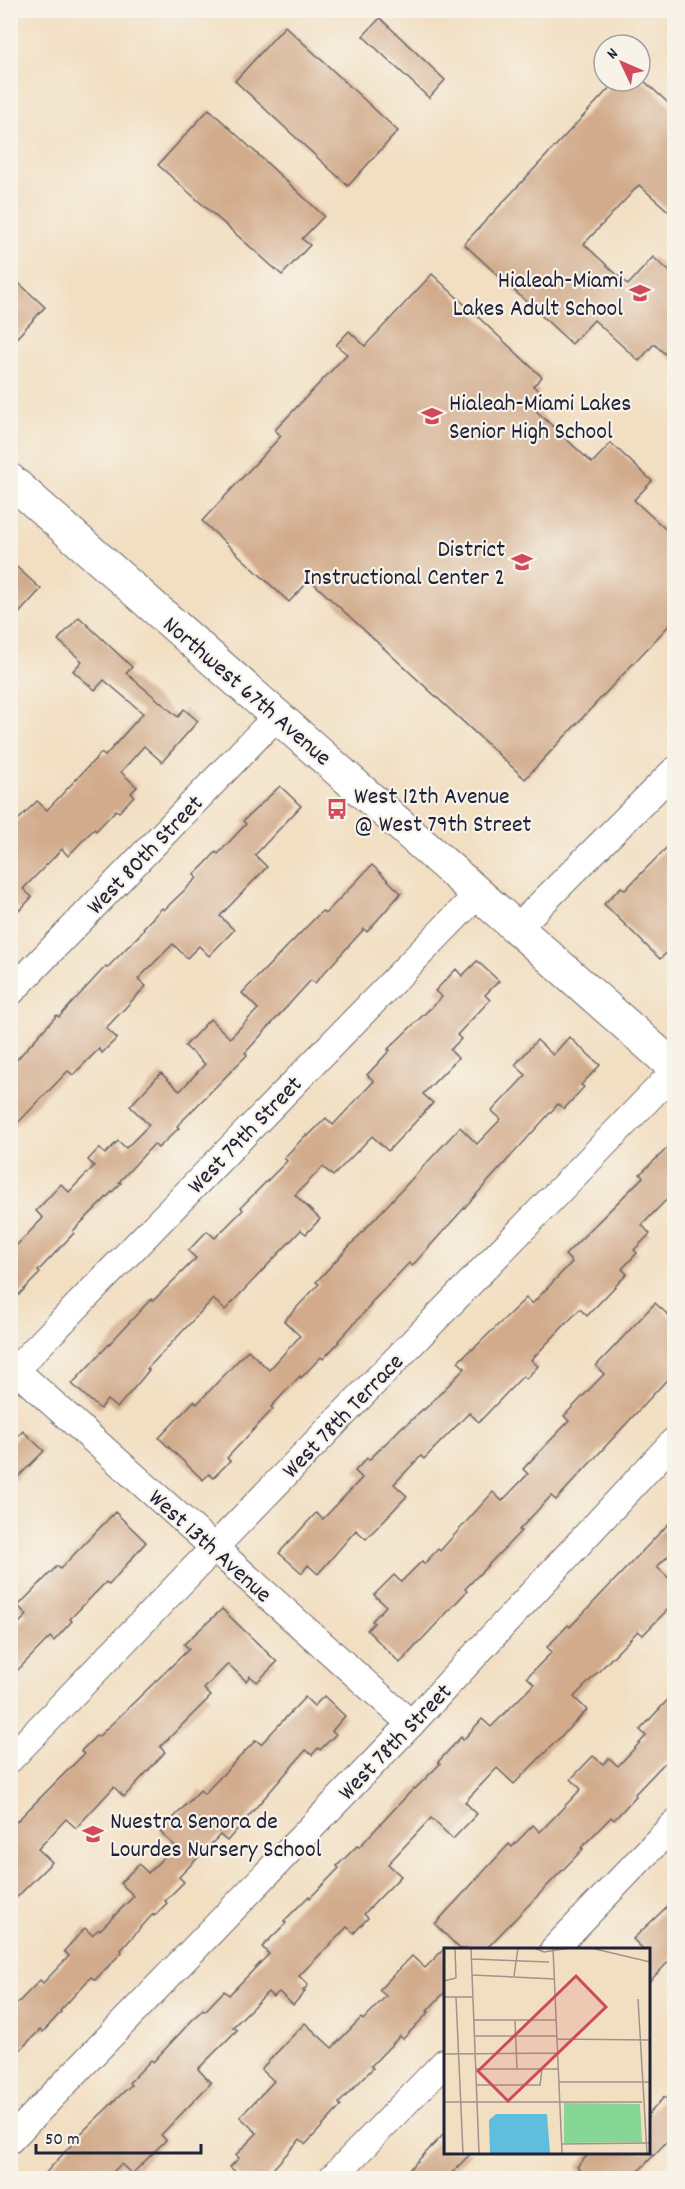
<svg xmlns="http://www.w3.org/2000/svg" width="685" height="2189" font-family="Dekko,sans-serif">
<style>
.building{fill:#d2ab8c}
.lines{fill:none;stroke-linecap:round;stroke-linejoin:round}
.minor-casing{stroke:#6b646a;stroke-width:29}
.major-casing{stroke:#6b646a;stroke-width:35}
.minor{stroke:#fff;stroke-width:27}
.major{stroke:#fff;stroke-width:33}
.labels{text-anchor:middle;stroke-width:4.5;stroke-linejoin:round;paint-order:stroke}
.poi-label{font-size:24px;fill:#22223b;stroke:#f7f3e8;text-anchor:start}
.street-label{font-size:24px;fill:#22223b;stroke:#f7f3e8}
.inset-road{fill:none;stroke:#9f938c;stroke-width:1.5}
.view{fill:#d1495b;fill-opacity:0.15;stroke:#d1495b;stroke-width:3}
.inset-edge{fill:none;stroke:#22223b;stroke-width:3}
</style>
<rect width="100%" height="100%" fill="#f7f3e8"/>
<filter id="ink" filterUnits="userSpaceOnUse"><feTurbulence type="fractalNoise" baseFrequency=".0167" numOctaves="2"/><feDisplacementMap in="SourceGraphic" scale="12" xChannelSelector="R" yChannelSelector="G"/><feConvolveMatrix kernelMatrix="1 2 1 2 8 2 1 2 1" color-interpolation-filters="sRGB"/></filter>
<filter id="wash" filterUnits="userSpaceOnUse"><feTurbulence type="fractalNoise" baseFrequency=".008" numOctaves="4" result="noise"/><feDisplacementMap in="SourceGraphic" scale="24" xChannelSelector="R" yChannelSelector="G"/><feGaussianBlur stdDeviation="1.35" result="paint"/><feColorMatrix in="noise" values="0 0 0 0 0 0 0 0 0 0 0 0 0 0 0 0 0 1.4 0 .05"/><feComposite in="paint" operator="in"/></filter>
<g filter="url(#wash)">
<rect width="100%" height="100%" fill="#f2dfc2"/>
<g id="blocks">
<g class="building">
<path d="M380,18L445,80L429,98L363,36Z"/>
<path d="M285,26L398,131L348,186L235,81Z"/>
<path d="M616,81H644L675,109V217L639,185L584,244L628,285L653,257L675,276V363L654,344L639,361L594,320L572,344L464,244Z"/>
<path d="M209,109L324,216L302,239L310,245L282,275L158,165Z"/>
<path d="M432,274L542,377L533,386L540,392L529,404L592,463L611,443L652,481L634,500L675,538V619L525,779L310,580L289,602L202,521L281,436L275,430L347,354L336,345L349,331L365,346Z"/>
<path d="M10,275L45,307L10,345Z"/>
<path d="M10,561L41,589L10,623Z"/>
<path d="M79,617L132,667L126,673L178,717L184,709L198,721L162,762L144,746L121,772L137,787L131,793L134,796L119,812L116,810L96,831L94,829L68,856L62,849L23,889L32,897L20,910L10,902V828L37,801L47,810L101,753L105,756L143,713L104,680L95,690L73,671L82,661L58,640Z"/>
<path d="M280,786L301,806L255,855L267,867L220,916L234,930L209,956L199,946L187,958L173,944L138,979L146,986L106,1028L117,1038L102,1053L99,1049L73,1075L68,1071L10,1131V1067L57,1015L59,1017L106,966L107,968L144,930L143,928L162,908L164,910L197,878L194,875L205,864L216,852L218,854L246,824L243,821Z"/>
<path d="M675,839V945L660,959L604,904L621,887L625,890Z"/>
<path d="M372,865L401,893L367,932L364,929L315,983L311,980L245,1053L247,1055L177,1126L179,1128L158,1148L154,1144L119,1182L121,1183L73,1231L74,1233L38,1271L40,1273L10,1304V1252L43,1218L36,1211L61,1184L69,1192L94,1166L88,1160L99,1148L105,1154L118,1141L126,1148L149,1125L130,1106L161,1073L180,1091L205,1064L185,1046L210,1019L230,1038L258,1009L242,993L322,911L325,914Z"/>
<path d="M477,961L499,981L485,995L490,1000L457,1035L461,1039L450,1050L458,1058L423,1094L433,1103L388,1151L372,1136L333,1176L323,1167L295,1195L320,1219L306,1234L301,1230L225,1310L213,1299L147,1369L149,1370L141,1380L117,1408L107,1400L100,1409L72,1384L151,1299L153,1301L196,1258L188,1251L207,1231L215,1238L243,1210L241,1207L287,1161L284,1158L306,1135L307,1137L326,1118L333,1125L374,1081L367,1075L390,1050L388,1049L442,997L435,991L456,969L462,976Z"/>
<path d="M569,1037L600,1065L581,1085L584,1087L564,1109L558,1104L412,1266L409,1263L370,1304L371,1305L338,1341L339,1342L323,1359L321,1357L301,1378L300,1376L271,1407L273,1409L227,1458L230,1461L213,1478L209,1474L203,1480L159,1438L194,1401L197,1404L248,1350L269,1370L300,1336L284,1321L319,1284L316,1282L460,1127L477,1144L501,1119L492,1111L526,1075L515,1065L537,1040L553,1055Z"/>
<path d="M675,1141V1208L666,1200L642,1225L650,1234L634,1250L637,1253L622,1269L627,1274L587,1316L580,1309L531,1360L538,1366L526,1379L523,1376L479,1422L469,1413L424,1459L421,1456L394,1484L407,1496L366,1539L356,1530L318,1574L308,1565L302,1573L279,1553L316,1513L323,1519L362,1478L355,1471L367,1458L369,1460L404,1425L405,1426L423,1409L424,1410L465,1368L458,1362L471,1349L472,1350L526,1298L532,1304L572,1262L565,1255L643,1177L640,1174Z"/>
<path d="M655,1303L675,1321V1371L556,1500L551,1496L519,1530L521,1531L465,1589L467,1591L400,1663L367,1630L374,1623L372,1621L386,1606L374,1595L394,1575L401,1582L422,1561L424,1564L438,1549L440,1551L493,1492L502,1501L528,1474L523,1469L569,1421L564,1416L604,1374L596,1366Z"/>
<path d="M23,1431L44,1451L10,1485V1444Z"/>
<path d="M115,1512L146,1542L109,1585L106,1582L70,1619L72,1621L54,1641L50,1637L10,1678V1632L27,1615L18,1606L57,1566L60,1569Z"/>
<path d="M675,1517V1549L657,1567L675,1584V1602L643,1635L638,1631L574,1697L587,1710L514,1784L497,1768L465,1802L477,1814L453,1839L431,1818L388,1864L401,1876L364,1914L368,1918L354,1933L347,1927L299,1976L308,1985L303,1991L305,1992L293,2005L279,1992L273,1997L268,1992L233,2027L237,2030L198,2069L211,2083L161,2135L166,2140L132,2174L121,2164L107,2178H41L74,2142L73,2141L131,2085L129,2083L151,2060L153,2062L197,2015L203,2009L205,2011L224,1991L229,1995L269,1954L262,1947L286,1923L284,1921L309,1896L310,1898L339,1868L337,1866L357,1846L359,1847L414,1788L415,1789L440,1764L438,1762L461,1737L463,1740L482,1719L491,1727L534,1684L527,1677L552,1652L547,1647L568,1625L570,1627Z"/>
<path d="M222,1609L277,1662L257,1682L250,1676L246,1681L228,1664L204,1689L211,1696L160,1747L165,1752L124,1797L114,1787L76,1828L66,1819L38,1849L52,1862L10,1904V1828L84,1754L81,1751L97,1735L98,1737L189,1649L184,1644Z"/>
<path d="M675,1692V1752L635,1794L636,1796L614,1820L611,1817L581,1848L583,1849L486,1949H460L435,1924L509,1844L512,1847L533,1825L540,1832L581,1789L571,1779L593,1756L603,1764L609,1758L618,1766L646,1736L640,1730Z"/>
<path d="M324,1696L345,1716L332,1731L336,1734L320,1750L318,1748L312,1755L306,1750L227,1841L220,1835L179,1877L184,1882L165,1901L167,1903L154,1916L153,1914L121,1950L122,1952L95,1980L91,1977L60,2011L61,2012L43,2032L40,2030L10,2060V2011L40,1980L43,1983L69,1956L64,1951L85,1928L92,1935L99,1929L100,1930L134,1896L120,1883L139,1864L148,1873L175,1846L160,1832L200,1790L204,1794L256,1740L261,1744L305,1697L314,1706Z"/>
<path d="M675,1899V1955L648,1983V1949H643L633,1939Z"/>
<path d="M445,1948V1992L427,2011L429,2012L403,2039L400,2036L371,2066L373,2068L339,2103L341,2106L306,2144L300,2139L265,2178H243L230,2167L239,2158L236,2155L257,2133L240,2117L274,2081L261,2069L305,2023L332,2048L361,2018L363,2020L386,1996L379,1990L412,1956L425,1968Z"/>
<path d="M664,2097L675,2106V2133L632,2178H571L580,2170L577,2167L591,2151H648V2115Z"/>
<path d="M445,2133V2151H473L447,2178H401Z"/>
</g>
</g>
</g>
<g filter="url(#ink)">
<use href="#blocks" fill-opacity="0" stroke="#6b646a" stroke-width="1.5"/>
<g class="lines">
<defs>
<g id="minor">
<path d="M517,928L674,771"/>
<path d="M10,993L277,716"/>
<path d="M10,1365L411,1724"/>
<path d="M10,1375L478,894"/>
<path d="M10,1759L674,1072"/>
<path d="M554,1949L674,1824"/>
<path d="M10,2140L411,1724L674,1441"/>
<path d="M332,2178L445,2062"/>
</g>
<path id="major" d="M10,480L674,1067"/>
</defs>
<use href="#minor" class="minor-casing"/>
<use href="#major" class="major-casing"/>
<use href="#minor" class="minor"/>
<use href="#major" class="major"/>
</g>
</g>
<defs>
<symbol id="school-bare" viewBox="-9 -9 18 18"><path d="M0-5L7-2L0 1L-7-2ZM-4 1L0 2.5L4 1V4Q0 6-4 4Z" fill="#d1495b" stroke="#f7f3e8" stroke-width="2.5" paint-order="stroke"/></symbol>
<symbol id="bus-bare" viewBox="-9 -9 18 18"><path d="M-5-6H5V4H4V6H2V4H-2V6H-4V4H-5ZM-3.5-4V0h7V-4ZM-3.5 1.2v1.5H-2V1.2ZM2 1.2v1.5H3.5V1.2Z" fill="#d1495b" stroke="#f7f3e8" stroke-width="2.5" paint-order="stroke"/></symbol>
</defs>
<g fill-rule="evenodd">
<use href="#school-bare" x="625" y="278" width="30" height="30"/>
<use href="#school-bare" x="417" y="401" width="30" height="30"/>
<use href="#school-bare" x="507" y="547" width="30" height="30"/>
<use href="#bus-bare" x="322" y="794" width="30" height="30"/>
<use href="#school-bare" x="78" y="1819" width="30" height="30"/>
</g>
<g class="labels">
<g class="poi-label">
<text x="623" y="287" text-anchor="end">Hialeah-Miami<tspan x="623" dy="28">Lakes Adult School</tspan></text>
<text x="449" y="410">Hialeah-Miami Lakes<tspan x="449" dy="28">Senior High School</tspan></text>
<text x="505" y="556" text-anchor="end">District<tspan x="505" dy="28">Instructional Center 2</tspan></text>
<text x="354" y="803">West 12th Avenue<tspan x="354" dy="28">@ West 79th Street</tspan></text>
<text x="110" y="1828">Nuestra Senora de<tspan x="110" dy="28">Lourdes Nursery School</tspan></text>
</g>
<g class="street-label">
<text transform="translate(248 690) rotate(41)" y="8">Northwest 67th Avenue</text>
<text transform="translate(144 854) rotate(-46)" y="8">West 80th Street</text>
<text transform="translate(244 1134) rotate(-46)" y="8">West 79th Street</text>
<text transform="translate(342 1415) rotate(-46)" y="8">West 78th Terrace</text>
<text transform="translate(211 1545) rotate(42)" y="8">West 13th Avenue</text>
<text transform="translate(394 1741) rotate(-46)" y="8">West 78th Street</text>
</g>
</g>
<g transform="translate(444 1948)">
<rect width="206" height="206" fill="#f2dfc2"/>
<path d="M120,155L196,156L198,194L120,195Z" fill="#86d696"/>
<path d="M52,166H103L106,205H46L45,172Z" fill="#5fbddd"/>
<path class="inset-road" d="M27,0L35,205M90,0L100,4L126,0M109,0L118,205M147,0L206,14M27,11L105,14M28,27L110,31M70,28L74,0M0,33L12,30L11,0M0,49H28M12,49L19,205M194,51L203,205M30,72H112M71,72L73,121M30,88H113M113,91L206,92M0,106L114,105M32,121H114M115,134H206M32,137H96L98,121M0,154H198M0,171L1,205M117,196L206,195"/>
<path class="view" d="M132,28L162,59L64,153L34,123Z"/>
<rect width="206" height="206" class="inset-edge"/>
</g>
<rect width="685" height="2189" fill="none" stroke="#f7f3e8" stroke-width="36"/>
<g transform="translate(622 63) rotate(314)"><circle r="28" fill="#f7f3e8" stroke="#a29fa3" stroke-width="1.5"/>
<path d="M0-4.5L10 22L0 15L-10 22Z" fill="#d1495b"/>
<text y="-9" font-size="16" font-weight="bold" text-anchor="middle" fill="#22223b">N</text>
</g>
<path d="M36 2144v9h165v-9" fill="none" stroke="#22223b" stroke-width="3"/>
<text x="45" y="2144" font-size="18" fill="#22223b" stroke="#f7f3e8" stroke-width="4.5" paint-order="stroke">50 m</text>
</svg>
